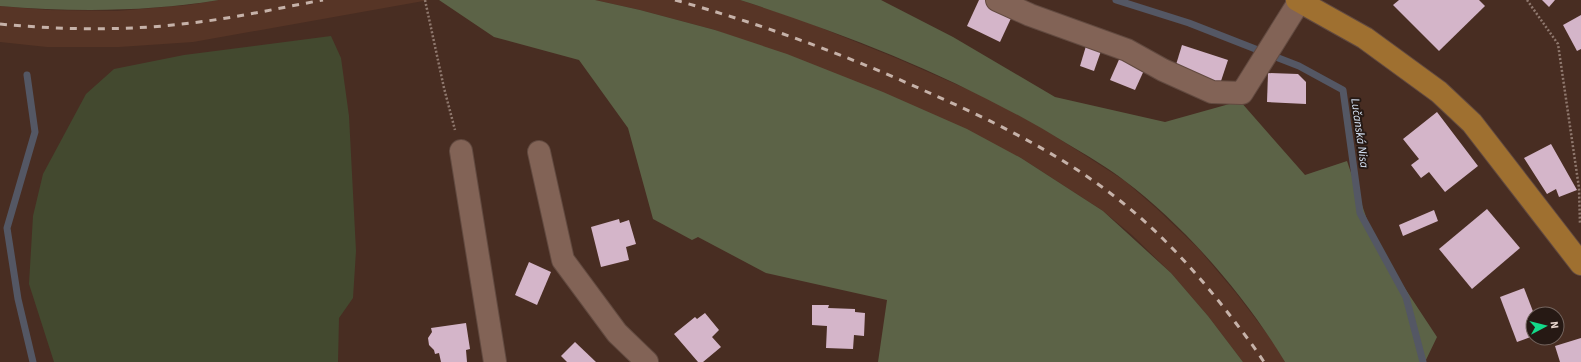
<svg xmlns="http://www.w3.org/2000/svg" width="1581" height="362" font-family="'Source Sans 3',sans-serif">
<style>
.built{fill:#573526}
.green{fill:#43492f}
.forest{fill:#5c6347}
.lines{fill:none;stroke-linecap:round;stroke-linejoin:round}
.stream{stroke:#545764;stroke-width:7}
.building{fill:#d4b5c9}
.minor-casing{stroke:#624a40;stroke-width:24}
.major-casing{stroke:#624a40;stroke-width:24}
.path{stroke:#8f786e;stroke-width:2.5;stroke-dasharray:2 2;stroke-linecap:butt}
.minor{stroke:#826356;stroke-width:22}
.major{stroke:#9f7030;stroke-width:22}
.rail{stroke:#c6b2a9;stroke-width:3;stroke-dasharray:7 7;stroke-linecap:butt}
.labels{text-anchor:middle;stroke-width:4;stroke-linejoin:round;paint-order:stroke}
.water-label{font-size:12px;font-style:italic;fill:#d8e5f8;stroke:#261914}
</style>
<rect width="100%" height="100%" fill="#482d22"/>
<g class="built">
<path d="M219,0H429L193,42L119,47H47L0,42V6L49,10L117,11L188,5Z"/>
<path d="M595,0H740L799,19L896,58L983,96L1039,126L1083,154L1125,181L1156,208L1198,248L1236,293L1274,343L1285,362H1243L1208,316L1171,273L1132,235L1103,211L1021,158L715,30L640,10Z"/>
</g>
<path class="green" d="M331,36L341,58L349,116L356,251L353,298L339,318L338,362H54L29,284L33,216L43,174L86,94L114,69L184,55Z"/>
<g class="forest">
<path d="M0,0H219C146,12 73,12 0,6Z"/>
<path d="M439,0H595L640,10L715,30L787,54L883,92L967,129L1021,158L1103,211L1171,273L1208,316L1243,362H878L887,300L766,273L698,237L692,240L653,219L628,128L579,60L494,37Z"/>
<path d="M740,0H881L953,37L1055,97L1165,122L1240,101L1305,175L1347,161L1375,243L1437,337L1425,362H1285C1246,297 1186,227 1125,181C1107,167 1086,155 1066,143C965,81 853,36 740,0Z"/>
</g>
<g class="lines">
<g class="stream">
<path d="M1116,0L1189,23L1299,66L1343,90L1360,213L1406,297L1423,362"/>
<path d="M27,75L35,132L7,228L18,299L33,362"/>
</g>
</g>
<g class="building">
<path d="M979,0H985L1013,14L1000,42L967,26Z"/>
<path d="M1399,0H1479L1485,6L1439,51L1393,5Z"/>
<path d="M1542,0H1555L1549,7Z"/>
<path d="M1581,15V49L1577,51L1563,25Z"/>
<path d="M1182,45L1228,60L1220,84L1175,68Z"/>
<path d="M1086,46L1101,51L1094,71L1080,66Z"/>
<path d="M1121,55L1146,66L1135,90L1110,80Z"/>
<path d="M1268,73L1298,74L1306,82V104L1267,102Z"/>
<path d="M1437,112L1478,166L1445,192L1429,172L1421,178L1411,165L1419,159L1403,139Z"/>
<path d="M1551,144L1577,190L1559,197L1556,189L1547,194L1524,158Z"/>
<path d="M1487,209L1520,248L1472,289L1439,249Z"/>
<path d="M1434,210L1438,221L1403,236L1399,225Z"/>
<path d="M619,219L620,223L629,220L636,244L626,247L629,260L601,267L591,227Z"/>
<path d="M529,262L551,272L537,305L515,295Z"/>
<path d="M1524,288L1534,314L1533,336L1517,342L1500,297Z"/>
<path d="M812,305H829L828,308L855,309V312L865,313L864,336L854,335L853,349L826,348L827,326L812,325Z"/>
<path d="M705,313L719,330L712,337L721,347L703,362H698L674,334L695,317L697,319Z"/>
<path d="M466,323L470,349L466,350L467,362H441L439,353L435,354L434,350L429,345L428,338L432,332L431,328Z"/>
<path d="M1581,338V362H1560L1555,346Z"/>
<path d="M575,342L596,362H567L561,356Z"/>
</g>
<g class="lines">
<defs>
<g id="minor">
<path d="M997,0L1030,15L1127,50L1163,70L1212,92L1242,93L1299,2"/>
<path d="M461,151L495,362"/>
<path d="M539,152L563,260L617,333L647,362"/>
</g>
<path id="major" d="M1297,0L1365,38L1439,92L1472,123L1581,264"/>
</defs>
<use href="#minor" class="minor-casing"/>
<use href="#major" class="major-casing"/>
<g class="path">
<path d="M425,0L444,88L455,130"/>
<path d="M1527,0L1558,44L1579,188L1580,224"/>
</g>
<use href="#minor" class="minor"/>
<use href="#major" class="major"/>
<g class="rail">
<path d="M675,0C761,24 844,54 925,91C991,120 1057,152 1114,196C1160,231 1200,276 1235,322C1245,335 1255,348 1264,362"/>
<path d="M0,24C63,30 128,31 191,23C235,18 279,8 323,0"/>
</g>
</g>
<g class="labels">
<g class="water-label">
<text transform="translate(1360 133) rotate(82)" y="4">Lučanská Nisa</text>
</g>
</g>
<g transform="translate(1545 326) rotate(83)"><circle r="19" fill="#261914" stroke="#73645e"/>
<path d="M0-3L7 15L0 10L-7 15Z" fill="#13d98a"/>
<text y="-6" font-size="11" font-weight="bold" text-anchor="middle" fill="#e6d4cc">N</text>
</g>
</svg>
